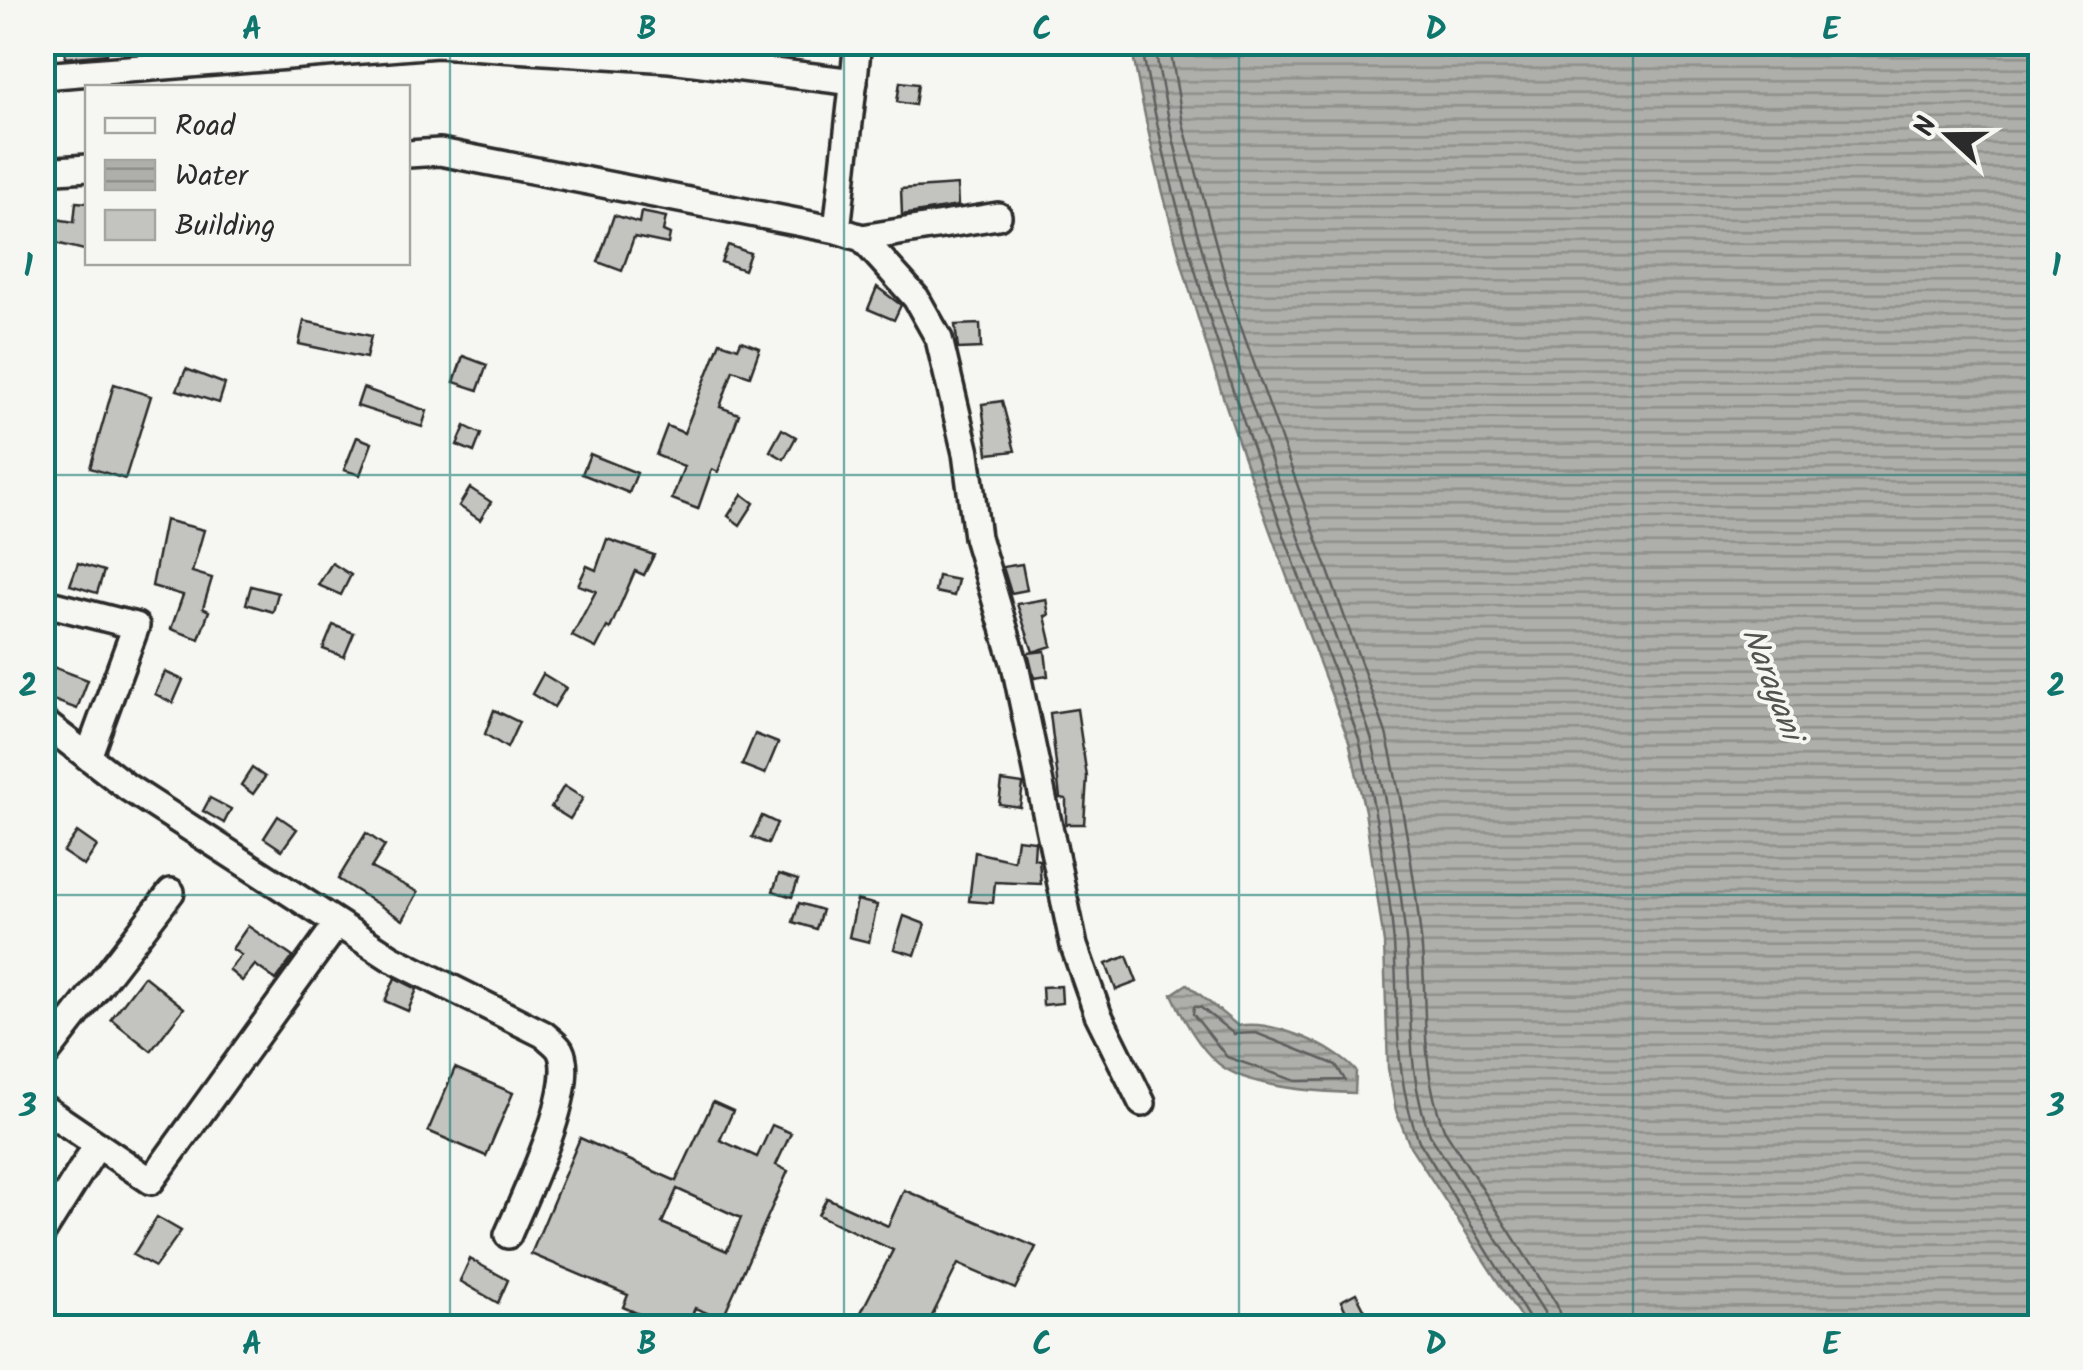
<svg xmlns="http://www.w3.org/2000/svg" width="2083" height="1370" font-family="Kalam,sans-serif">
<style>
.water{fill:url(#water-rules);stroke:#7a7a78;stroke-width:2.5}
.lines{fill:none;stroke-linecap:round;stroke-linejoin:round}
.shore{stroke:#5f5f5e;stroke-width:2.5}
.building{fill:#c3c3c0;stroke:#2b2b2b;stroke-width:2.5;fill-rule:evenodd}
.street-casing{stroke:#2b2b2b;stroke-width:32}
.street{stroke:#f6f6f2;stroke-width:25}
.grid{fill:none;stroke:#0f766e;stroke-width:2.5;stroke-opacity:0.55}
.labels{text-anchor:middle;stroke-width:8;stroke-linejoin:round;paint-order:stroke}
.water-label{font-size:32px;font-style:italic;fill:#525251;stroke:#f6f6f2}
.neatline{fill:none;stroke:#0f766e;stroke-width:4}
.grid-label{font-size:32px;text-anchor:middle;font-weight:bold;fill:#0f766e}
</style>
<defs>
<pattern id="water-rules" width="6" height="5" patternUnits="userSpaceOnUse" patternTransform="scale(2.5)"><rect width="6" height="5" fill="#aeaeab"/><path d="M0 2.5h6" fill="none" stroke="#8e8e8b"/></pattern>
</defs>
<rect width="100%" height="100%" fill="#f6f6f2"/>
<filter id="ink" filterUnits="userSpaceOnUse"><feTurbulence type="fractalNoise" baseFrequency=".01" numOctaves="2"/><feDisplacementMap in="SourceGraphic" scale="20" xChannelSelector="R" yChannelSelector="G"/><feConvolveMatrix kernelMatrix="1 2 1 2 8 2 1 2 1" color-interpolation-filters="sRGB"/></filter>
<g filter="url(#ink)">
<g class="water">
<path d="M1131,43H2040V1327H1527L1410,1146L1396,1111L1388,1068L1384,943L1365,811L1349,741C1263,514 1172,283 1131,43Z"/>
<path d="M1187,984L1238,1026C1272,1019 1334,1046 1356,1071L1355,1093C1318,1092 1249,1088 1219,1064C1199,1048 1182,1017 1172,994Z"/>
</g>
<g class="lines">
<g class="shore">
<path d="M1141,42C1183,284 1276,510 1359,739C1375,806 1388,875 1394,944C1399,1013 1393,1076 1419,1141L1535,1328"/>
<path d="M1154,42C1194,283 1292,507 1371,737C1387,803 1399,871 1406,940C1413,1007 1405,1071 1430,1135L1544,1312L1548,1328"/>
<path d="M1169,42L1183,123L1231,299L1386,733C1402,801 1414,869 1421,938C1428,1004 1419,1067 1444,1129L1557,1305L1563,1328"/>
<path d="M1194,1007H1200L1234,1034L1256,1033L1336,1065L1345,1080L1296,1081L1227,1057L1193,1014Z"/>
</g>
</g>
<g class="building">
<path d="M67,42H109L107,54L65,58Z"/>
<path d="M900,82L918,84L915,105L897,102Z"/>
<path d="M957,185L958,206L902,215L901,189Z"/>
<path d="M76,202L88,203V251L52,242L56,219L74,222Z"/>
<path d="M641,212L666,217L663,231L670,234L668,244L634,237L622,271L598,262L614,215L639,223Z"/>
<path d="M728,245L750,253L744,270L721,262Z"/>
<path d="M877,287L901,305L894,320L868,309Z"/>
<path d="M304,321L371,336L366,358L299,344Z"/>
<path d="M980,324L981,348L958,349L955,325Z"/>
<path d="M741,341L760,348L750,376L733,370L720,407L739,414L718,472L712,469L698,509L672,499L684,467L656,455L667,426L684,433L720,342L738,348Z"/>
<path d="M463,356L487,365L478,390L454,382Z"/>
<path d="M186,369L225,384L219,403L177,390Z"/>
<path d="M114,384L151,396L125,479L90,468Z"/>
<path d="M363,388L427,411L422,427L357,406Z"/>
<path d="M1002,401L1015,451L988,454L982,404Z"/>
<path d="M465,426L481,434L474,452L457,445Z"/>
<path d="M782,429L796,437L784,459L770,451Z"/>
<path d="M357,437L372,443L360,475L344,470Z"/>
<path d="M590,454L637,473L629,493L582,474Z"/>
<path d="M470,488L491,502L480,520L459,506Z"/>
<path d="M742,494L754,503L740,525L728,516Z"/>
<path d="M165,520L204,530L192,572L212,578L203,608L209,611L199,639L171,629L183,595L152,586Z"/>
<path d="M607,539L654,555L644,575L635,571L610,629L607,627L596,648L572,636L596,591L578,585L587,566L596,570Z"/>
<path d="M78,563L104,571L97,593L70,585Z"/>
<path d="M332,563L351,575L341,595L318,585Z"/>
<path d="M1022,564L1027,590L1011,593L1003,567Z"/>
<path d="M938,576L958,580L954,596L935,592Z"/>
<path d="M251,586L278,593L273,612L246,604Z"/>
<path d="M1046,599L1049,615L1045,616L1052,646L1033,652L1017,604Z"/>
<path d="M333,625L354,633L344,657L323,649Z"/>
<path d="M1045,651L1048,676L1034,678L1028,653Z"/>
<path d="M42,663L88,680L77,709L42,696Z"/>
<path d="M165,672L183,680L173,703L155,694Z"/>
<path d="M543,674L566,688L554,707L532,694Z"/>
<path d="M1077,709L1087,777L1084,824H1066V799L1060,798L1050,713Z"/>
<path d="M494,710L519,722L507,748L485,734Z"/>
<path d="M755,734L778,743L765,774L742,765Z"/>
<path d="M252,768L265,777L253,794L241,785Z"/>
<path d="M1002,781L1023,784L1020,807L999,804Z"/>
<path d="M564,786L583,798L570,819L551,807Z"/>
<path d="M210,798L231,809L224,823L203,811Z"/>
<path d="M278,816L297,829L282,850L264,838Z"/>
<path d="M762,816L777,823L768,844L752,837Z"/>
<path d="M77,832L97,846L84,866L63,852Z"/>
<path d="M366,833L385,846L371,868L418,892L403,920L338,879Z"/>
<path d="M1017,839L1035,841L1034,859L1039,860L1041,884L995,882L993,903L969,901L975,852L1014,861Z"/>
<path d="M779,874L798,880L792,897L773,891Z"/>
<path d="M857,900L877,905L869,942L849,937Z"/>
<path d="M799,903L822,910L816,929L793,922Z"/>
<path d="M904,916L925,924L915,955L894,949Z"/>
<path d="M248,926L293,957L276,980L255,965L242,981L229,970L241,955L232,949Z"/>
<path d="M1127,956L1137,982L1116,990L1106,964Z"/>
<path d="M144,976L184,1008L151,1051L111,1019Z"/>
<path d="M395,978L417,989L408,1011L385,1001Z"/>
<path d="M1061,986L1062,1003L1043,1005L1042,987Z"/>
<path d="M455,1068L513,1093L486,1156L428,1131Z"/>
<path d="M713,1102L733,1111L720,1140L757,1157L772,1125L791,1133L776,1165L788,1171L722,1319L695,1308L686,1328H671L623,1307L628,1295L531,1254L580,1138L676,1181ZM677,1189L741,1218L727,1251L662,1223Z"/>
<path d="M904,1190L1036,1247L1015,1289L958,1264L926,1328H853L893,1250L818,1215L827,1198L888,1226Z"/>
<path d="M157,1217L181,1231L155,1267L133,1255Z"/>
<path d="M470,1259L508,1280L498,1303L460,1281Z"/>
<path d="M1356,1293L1374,1328H1354L1341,1301Z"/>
</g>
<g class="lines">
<defs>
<g id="street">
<path d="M42,76L437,44L670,59L854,82"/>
<path d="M408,154L440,152L837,230L862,238L916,298L939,339L966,453L977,537L1015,665L1074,946L1098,1014L1142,1103"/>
<path d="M42,171L88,168"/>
<path d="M837,230L858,42"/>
<path d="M862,238L998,216"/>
<path d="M42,602L136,626L88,757"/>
<path d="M42,721L127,787L391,958L543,1034C548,1038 557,1045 560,1050C579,1086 523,1199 508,1235"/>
<path d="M42,1059L171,892"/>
<path d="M42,1107L151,1181L337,924"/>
<path d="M42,1233L97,1145"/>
</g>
</defs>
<use href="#street" class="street-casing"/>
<use href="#street" class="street"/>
</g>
</g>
<path class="grid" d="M450,42V1328M844,42V1328M1239,42V1328M1633,42V1328M42,475H2040M42,895H2040"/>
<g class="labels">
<g class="water-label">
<text transform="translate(1773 683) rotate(69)" y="11">Narayani</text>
</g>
</g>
<rect width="2083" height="1370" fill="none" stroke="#f6f6f2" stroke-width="110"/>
<rect x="85" y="85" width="325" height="180" fill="#f6f6f2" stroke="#a5a5a2" stroke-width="2.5"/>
<rect x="105" y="118" width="50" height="15" fill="#f6f6f2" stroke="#a5a5a2" stroke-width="2.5"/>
<text x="175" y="135" font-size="30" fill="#2b2b2b">Road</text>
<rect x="105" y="160" width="50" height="30" fill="url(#water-rules)" stroke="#a5a5a2" stroke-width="2.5"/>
<text x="175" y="185" font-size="30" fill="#2b2b2b">Water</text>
<rect x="105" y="210" width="50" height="30" fill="#c3c3c0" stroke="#a5a5a2" stroke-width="2.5"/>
<text x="175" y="235" font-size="30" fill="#2b2b2b">Building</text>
<g transform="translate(1948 135) rotate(291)" stroke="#f6f6f2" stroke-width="8" paint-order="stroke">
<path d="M0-8L18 38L0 25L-18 38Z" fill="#2b2b2b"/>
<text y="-15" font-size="28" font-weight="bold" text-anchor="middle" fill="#2b2b2b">N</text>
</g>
<rect x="55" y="55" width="1973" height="1260" class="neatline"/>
<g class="grid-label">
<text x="252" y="39">A</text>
<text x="647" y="39">B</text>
<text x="1042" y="39">C</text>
<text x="1436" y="39">D</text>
<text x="1831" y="39">E</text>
<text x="28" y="276">1</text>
<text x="2056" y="276">1</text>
<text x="28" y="696">2</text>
<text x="2056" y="696">2</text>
<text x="28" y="1116">3</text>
<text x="2056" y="1116">3</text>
<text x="252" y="1354">A</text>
<text x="647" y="1354">B</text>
<text x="1042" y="1354">C</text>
<text x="1436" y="1354">D</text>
<text x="1831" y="1354">E</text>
</g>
</svg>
